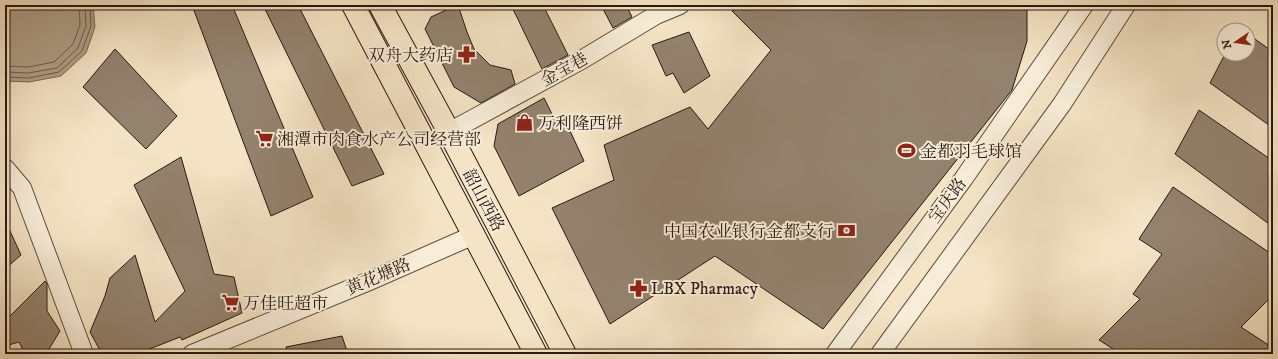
<svg xmlns="http://www.w3.org/2000/svg" width="1278" height="359" font-family="'IM FELL DW Pica','Noto Serif SC',serif">
<style>
.water{fill:#af9f87;stroke:#796957}
.lines{fill:none;stroke-linecap:round;stroke-linejoin:round}
.shore{stroke:#6c5c4c;stroke-width:1}
.building{fill:#93826e;stroke:#291810}
.minor-casing{stroke:#5c4b3d;stroke-width:20}
.major-casing{stroke:#291810;stroke-width:24}
.minor{stroke:#f8edd9;stroke-width:18}
.major{stroke:#f4e4c5;stroke-width:22}
.labels{text-anchor:middle;stroke-width:4;stroke-linejoin:round;paint-order:stroke}
.poi-label{font-size:17px;fill:#291810;stroke:#f8edd9;text-anchor:start}
.street-label{font-size:17px;fill:#291810;stroke:#f8edd9}
</style>
<rect width="100%" height="100%" fill="#f4e4c5"/>
<filter id="stains"><feTurbulence type="fractalNoise" baseFrequency=".005" numOctaves="4"/><feColorMatrix values="0 0 0 0 .2 0 0 0 0 .09 0 0 0 0 .02 0 0 0 .5 -.17"/></filter>
<radialGradient id="worn" r=".72"><stop offset=".6" stop-color="#630" stop-opacity="0"/><stop offset="1" stop-color="#630" stop-opacity=".3"/></radialGradient>
<path class="water" d="M5,5H93L95,27L86,53L61,76L29,82L5,81Z"/>
<g class="lines">
<g class="shore">
<path d="M5,66L28,67L54,62L73,44L80,25L79,5"/>
<path d="M5,72L28,73L57,68L78,48L86,26L85,5"/>
<path d="M5,77L29,78L59,72L82,51L91,26L90,5"/>
</g>
</g>
<g class="building">
<path d="M192,5H232L313,197L271,216Z"/>
<path d="M263,5H298L384,174L352,186Z"/>
<path d="M457,5H458L467,32L474,49L490,65L511,70L515,84L481,103L454,87L425,29L431,17Z"/>
<path d="M511,5H543L568,55L542,69Z"/>
<path d="M601,5H626L632,17L613,28Z"/>
<path d="M747,5H1027V41L1012,90L823,329L715,256L610,324L552,208L614,180L604,145L690,107L708,129L771,50L732,11Z"/>
<path d="M689,32L710,76L684,93L673,73L666,76L652,45Z"/>
<path d="M1248,34L1273,52V128L1210,83L1225,54H1248Z"/>
<path d="M115,49L177,116L146,149L83,87Z"/>
<path d="M544,98L555,120H565L584,161L519,196L494,146L498,124Z"/>
<path d="M1199,110L1273,161V227L1175,154Z"/>
<path d="M181,157L214,274L234,277L242,313L182,340L180,337L137,354H102L90,332L105,296L110,278L135,255L155,322L185,291L134,185Z"/>
<path d="M1173,187L1273,255V295L1241,327L1273,348V354H1121L1099,340L1140,299L1133,294L1162,254L1139,239Z"/>
<path d="M5,220L21,255L5,269Z"/>
<path d="M45,281L47,284V311L60,331L46,354H25L19,342L5,346V321Z"/>
<path d="M342,336L348,354H287L286,347Z"/>
</g>
<g class="lines">
<defs>
<g id="minor">
<path d="M449,132L583,59L656,15L680,5"/>
<path d="M5,168L22,188L84,354"/>
<path d="M192,354L367,282L474,235"/>
<path d="M835,354L964,178L1084,5"/>
<path d="M880,354L1062,104L1126,5"/>
</g>
<g id="major">
<path d="M353,5L536,354"/>
<path d="M380,5L449,132L565,354"/>
</g>
</defs>
<use href="#minor" class="minor-casing"/>
<use href="#major" class="major-casing"/>
<use href="#minor" class="minor"/>
<use href="#major" class="major"/>
</g>
<defs>
<symbol id="pharmacy-bare" viewBox="-9 -9 18 18"><path d="M-2-6h4v4h4v4h-4v4h-4v-4h-4v-4h4Z" fill="#8f2418" stroke="#f8edd9" stroke-width="2.5" paint-order="stroke"/></symbol>
<symbol id="shop-bare" viewBox="-9 -9 18 18"><path d="M-5-2.5h2.3a2.7 3.5 0 0 1 5.4 0H5L5.5 6h-11ZM-1.5-2.5h3a1.5 2.3 0 0 0-3 0Z" fill="#8f2418" stroke="#f8edd9" stroke-width="2.5" paint-order="stroke"/></symbol>
<symbol id="supermarket-bare" viewBox="-9 -9 18 18"><path d="M-6-5.5h2.5l.6 2H6L4.5 2H-2.5L-4.4-4H-6ZM-1.5 3.2a1.3 1.3 0 1 0 .1 0ZM3 3.2a1.3 1.3 0 1 0 .1 0Z" fill="#8f2418" stroke="#f8edd9" stroke-width="2.5" paint-order="stroke"/></symbol>
<symbol id="stadium-bare" viewBox="-9 -9 18 18"><path d="M0-5a6.5 5 0 1 0 0 10a6.5 5 0 1 0 0-10ZM-3.5-1.8h7v3.6h-7Z" fill="#8f2418" stroke="#f8edd9" stroke-width="2.5" paint-order="stroke"/></symbol>
<symbol id="bank-bare" viewBox="-9 -9 18 18"><path d="M-6-4H6V4H-6ZM0-2.3a2.3 2.3 0 1 0 0 4.6a2.3 2.3 0 1 0 0-4.6Z" fill="#8f2418" stroke="#f8edd9" stroke-width="2.5" paint-order="stroke"/></symbol>
</defs>
<g fill-rule="evenodd">
<use href="#pharmacy-bare" x="454" y="42" width="25" height="25"/>
<use href="#shop-bare" x="512" y="110" width="25" height="25"/>
<use href="#supermarket-bare" x="252" y="126" width="25" height="25"/>
<use href="#stadium-bare" x="894" y="138" width="25" height="25"/>
<use href="#bank-bare" x="834" y="218" width="25" height="25"/>
<use href="#pharmacy-bare" x="626" y="276" width="25" height="25"/>
<use href="#supermarket-bare" x="218" y="290" width="25" height="25"/>
</g>
<g class="labels">
<g class="poi-label">
<text x="453" y="61" text-anchor="end">双舟大药店</text>
<text x="538" y="129">万利隆西饼</text>
<text x="277" y="145">湘潭市肉食水产公司经营部</text>
<text x="920" y="157">金都羽毛球馆</text>
<text x="834" y="237" text-anchor="end">中国农业银行金都支行</text>
<text x="651" y="294">LBX Pharmacy</text>
<text x="243" y="309">万佳旺超市</text>
</g>
<g class="street-label">
<text transform="translate(564 69) rotate(-29)" y="6">金宝巷</text>
<text transform="translate(484 200) rotate(62)" y="6">韶山西路</text>
<text transform="translate(947 200) rotate(-54)" y="6">宝庆路</text>
<text transform="translate(378 276) rotate(-23)" y="6">黄花塘路</text>
</g>
</g>
<rect width="1278" height="359" fill="none" stroke="#f4e4c5" stroke-width="20"/>
<rect x="6" y="6" width="1266" height="347" fill="none" stroke="#291810" stroke-width="2"/>
<rect x="10" y="10" width="1258" height="339" fill="none" stroke="#291810"/>
<g transform="translate(1236 42) rotate(257)"><circle r="19" fill="#f8edd9" stroke="#a59889"/>
<path d="M0-3L7 15L0 10L-7 15Z" fill="#8f2418"/>
<text y="-6" font-size="11" font-weight="bold" text-anchor="middle" fill="#291810">N</text>
</g>
<rect width="100%" height="100%" filter="url(#stains)"/>
<rect width="100%" height="100%" fill="url(#worn)"/>
</svg>
